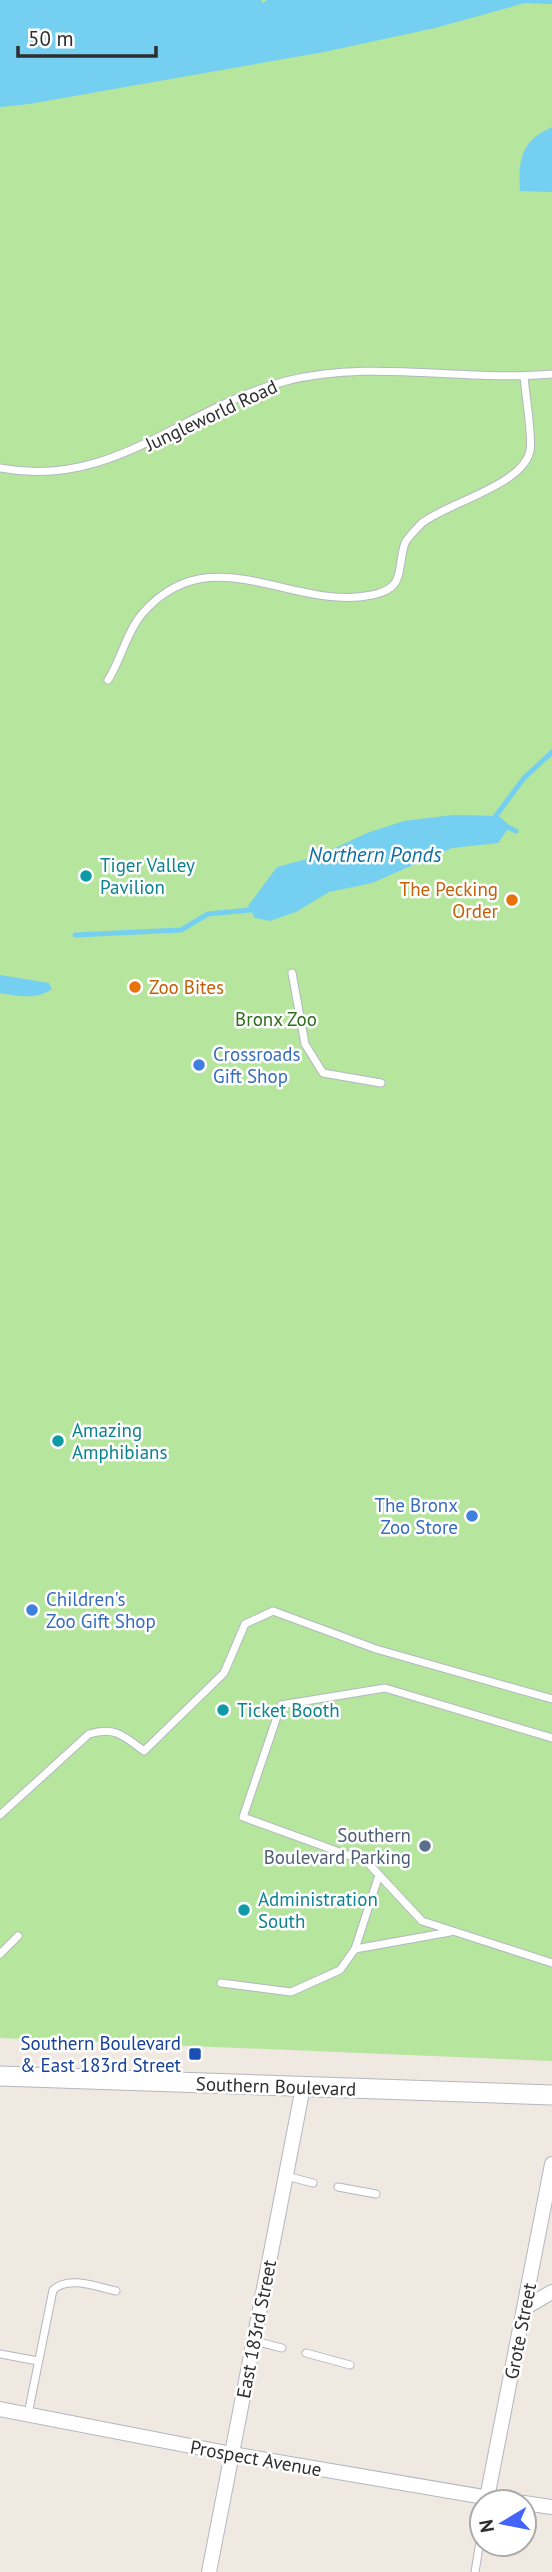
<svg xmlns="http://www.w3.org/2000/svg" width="552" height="2572" font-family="'PT Sans',sans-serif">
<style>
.green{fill:#b6e59e}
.water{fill:#75cff0}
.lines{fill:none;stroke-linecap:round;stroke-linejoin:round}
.stream{stroke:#75cff0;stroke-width:5}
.service-casing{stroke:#b4b7c1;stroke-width:9}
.minor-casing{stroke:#b4b7c1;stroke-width:16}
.secondary-casing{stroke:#b4b7c1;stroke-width:21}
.service{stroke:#fff;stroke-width:7}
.minor{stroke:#fff;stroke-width:14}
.secondary{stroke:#fff;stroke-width:19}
.culture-dot{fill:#0f9aa8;stroke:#fff;stroke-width:2.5}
.food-dot{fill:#e8710a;stroke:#fff;stroke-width:2.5}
.shop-dot{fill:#3f7fe0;stroke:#fff;stroke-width:2.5}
.service-dot{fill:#5c6f8a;stroke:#fff;stroke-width:2.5}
.transit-dot{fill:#1a4fb4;stroke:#fff;stroke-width:2.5}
.labels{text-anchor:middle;stroke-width:5;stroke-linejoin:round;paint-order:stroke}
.street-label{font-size:19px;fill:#2e2e2e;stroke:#fff}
.culture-label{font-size:19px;fill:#0d838f;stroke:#fff;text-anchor:start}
.food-label{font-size:19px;fill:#c56008;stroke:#fff;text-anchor:end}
.park-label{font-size:19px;fill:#2c6e1b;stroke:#fff}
.shop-label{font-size:19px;fill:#366cbe;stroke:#fff;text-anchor:start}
.service-label{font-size:19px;fill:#4e5e75;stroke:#fff;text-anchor:end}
.transit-label{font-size:19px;fill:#164399;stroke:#fff;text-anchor:end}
.water-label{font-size:21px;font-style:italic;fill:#0d6fa3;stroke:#fff}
</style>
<rect width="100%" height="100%" fill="#efe9e1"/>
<path class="green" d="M0,0H552V2061L0,2038Z"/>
<g class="water">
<path d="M0,0H261L263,3L267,0H552V4L525,3L435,28L324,52L29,104L0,107Z"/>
<path d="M552,127V192L520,191C518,159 521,141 552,127Z"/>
<path d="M453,815L499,816L510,826L498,843L452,848L372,883L329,892L296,912L270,921L255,918L248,906L277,867L318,856L367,833L404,821Z"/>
<path d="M0,975L49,983L52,989C37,1000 18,996 0,993Z"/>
</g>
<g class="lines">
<g class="stream">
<path d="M492,821L524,778L552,752"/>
<path d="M503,825L516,831"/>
<path d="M75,935L181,930L208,914L250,910L256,907"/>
</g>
<defs>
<g id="service">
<path d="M0,468C113,490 184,407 286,381C372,359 464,382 552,374"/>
<path d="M108,680C121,660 126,633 142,614C211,534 292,612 372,595C407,588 396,569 405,543C408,537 417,528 422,523C447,503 523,485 530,451C533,438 525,392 524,376"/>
<path d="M292,973L305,1044L323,1073L381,1083"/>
<path d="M552,1738L385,1688L281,1705L243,1817L367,1862L422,1921L552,1963"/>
<path d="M0,1815L89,1734C115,1726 124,1736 144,1751L224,1673L245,1624L273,1611L376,1649L552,1699"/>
<path d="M355,1949L450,1932"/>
<path d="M0,1954L18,1936"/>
<path d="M221,1983L291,1992L340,1970L355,1949L379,1875"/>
<path d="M286,2176L313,2183"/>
<path d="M338,2187L376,2194"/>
<path d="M254,2341L282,2348"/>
<path d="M306,2353L350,2365"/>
<path d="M0,2354L38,2361"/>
<path d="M28,2414L53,2290C69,2275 97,2287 116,2291"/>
<path d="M475,2572L482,2529"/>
</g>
<g id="minor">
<path d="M526,2307L552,2292"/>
<path d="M0,2409L232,2454L513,2502"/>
<path d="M487,2498L552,2164"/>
<path d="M524,2503L552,2507"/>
<path d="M209,2572L303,2087"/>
</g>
<path id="secondary" d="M0,2076L552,2095"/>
</defs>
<use href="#service" class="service-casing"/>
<use href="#minor" class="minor-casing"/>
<use href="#secondary" class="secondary-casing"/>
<use href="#service" class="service"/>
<use href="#minor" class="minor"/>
<use href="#secondary" class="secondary"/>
</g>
<g class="culture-dot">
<circle cx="86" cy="876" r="7"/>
<circle cx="58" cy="1441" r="7"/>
<circle cx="223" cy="1710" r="7"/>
<circle cx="244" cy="1910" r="7"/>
</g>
<g class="food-dot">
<circle cx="512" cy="900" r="7"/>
<circle cx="135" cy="987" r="7"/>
</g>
<g class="shop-dot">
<circle cx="199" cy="1065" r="7"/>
<circle cx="472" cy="1516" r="7"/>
<circle cx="32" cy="1610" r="7"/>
</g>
<circle class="service-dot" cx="425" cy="1846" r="7"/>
<rect class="transit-dot" x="188" y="2047" width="14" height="14" rx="3.5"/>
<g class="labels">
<g class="street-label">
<text transform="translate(211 415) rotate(-25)" y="7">Jungleworld Road</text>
<text transform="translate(276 2086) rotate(2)" y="7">Southern Boulevard</text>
<text transform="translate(256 2329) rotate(-79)" y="7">East 183rd Street</text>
<text transform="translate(520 2331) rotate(-79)" y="7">Grote Street</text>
<text transform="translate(256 2458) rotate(10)" y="7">Prospect Avenue</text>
</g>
<g class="culture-label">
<text x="100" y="872">Tiger Valley<tspan x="100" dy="22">Pavilion</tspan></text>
<text x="72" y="1437">Amazing<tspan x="72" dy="22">Amphibians</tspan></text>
<text x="237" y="1717">Ticket Booth</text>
<text x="258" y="1906">Administration<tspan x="258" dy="22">South</tspan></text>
</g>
<g class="food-label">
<text x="498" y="896">The Pecking<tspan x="498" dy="22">Order</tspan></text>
<text x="149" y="994" text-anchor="start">Zoo Bites</text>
</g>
<g class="park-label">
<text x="276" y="1026">Bronx Zoo</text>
</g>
<g class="shop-label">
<text x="213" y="1061">Crossroads<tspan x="213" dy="22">Gift Shop</tspan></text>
<text x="458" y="1512" text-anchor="end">The Bronx<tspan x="458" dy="22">Zoo Store</tspan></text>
<text x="46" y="1606">Children's<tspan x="46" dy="22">Zoo Gift Shop</tspan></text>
</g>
<g class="service-label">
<text x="411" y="1842">Southern<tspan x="411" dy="22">Boulevard Parking</tspan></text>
</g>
<g class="transit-label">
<text x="181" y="2050">Southern Boulevard<tspan x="181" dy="22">&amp; East 183rd Street</tspan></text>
</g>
<g class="water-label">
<text x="375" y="862">Northern Ponds</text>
</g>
</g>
<g transform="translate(503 2523) rotate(260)"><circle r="33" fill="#ffffff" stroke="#ababab" stroke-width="2"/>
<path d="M0-5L12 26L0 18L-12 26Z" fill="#4264fb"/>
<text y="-10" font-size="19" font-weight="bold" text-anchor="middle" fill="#2e2e2e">N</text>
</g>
<path d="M18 46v10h138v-10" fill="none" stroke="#2e2e2e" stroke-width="3.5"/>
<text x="28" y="46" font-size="21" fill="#2e2e2e" stroke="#ffffff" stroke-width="5" paint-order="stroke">50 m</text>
</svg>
